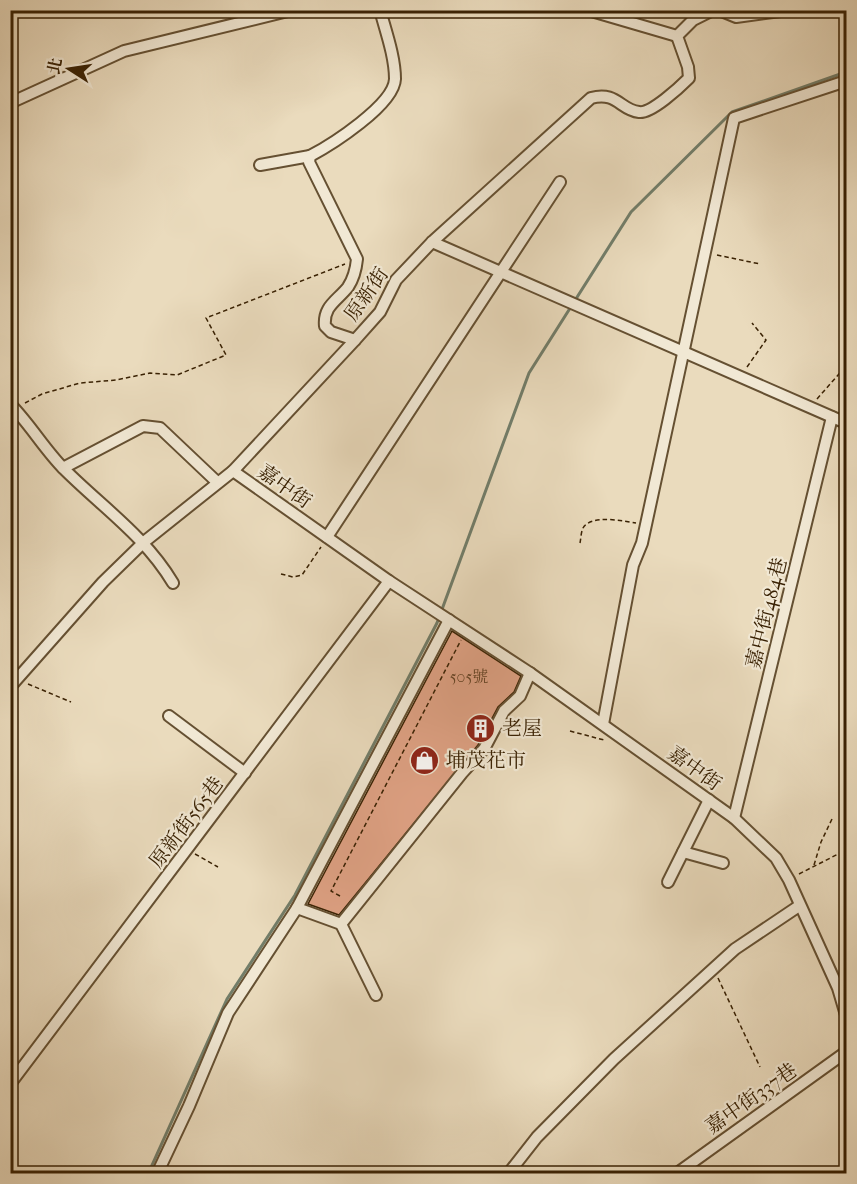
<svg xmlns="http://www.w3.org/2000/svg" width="857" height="1184" font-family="'IM FELL French Canon','Noto Serif TC',serif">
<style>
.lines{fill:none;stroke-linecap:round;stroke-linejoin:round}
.stream{stroke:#727d69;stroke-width:3}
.building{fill:#e1a386;stroke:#392103;stroke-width:1.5}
.minor-casing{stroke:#655032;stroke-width:14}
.path{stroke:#392103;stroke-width:1.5;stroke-dasharray:4.5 3;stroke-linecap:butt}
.minor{stroke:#f1e8d4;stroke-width:10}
.labels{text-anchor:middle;stroke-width:4.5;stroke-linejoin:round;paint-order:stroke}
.number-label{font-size:16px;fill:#634224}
.street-label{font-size:20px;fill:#392103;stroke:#f1e8d4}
.poi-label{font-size:20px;fill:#392103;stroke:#f1e8d4;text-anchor:start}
</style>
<rect width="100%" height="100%" fill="#eadbbd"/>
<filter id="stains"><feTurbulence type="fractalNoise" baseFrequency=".00333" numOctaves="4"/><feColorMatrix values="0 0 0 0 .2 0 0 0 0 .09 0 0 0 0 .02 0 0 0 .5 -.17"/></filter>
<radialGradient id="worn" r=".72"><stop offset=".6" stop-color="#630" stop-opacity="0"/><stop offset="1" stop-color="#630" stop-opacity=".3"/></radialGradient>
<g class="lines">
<g class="stream">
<path d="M10,11L11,10"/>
<path d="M148,1174L227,999L295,895L437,623L529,373L631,212L732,112L846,72"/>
</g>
</g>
<path class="building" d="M452,631L521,676L514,692L498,707L478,745L339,915L308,904Z"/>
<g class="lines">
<defs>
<g id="minor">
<path d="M588,10L677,36"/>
<path d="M719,10L736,17L788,10"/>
<path d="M842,10L846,14"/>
<path d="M10,103L124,51L292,10"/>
<path d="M260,165L310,156"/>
<path d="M432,242L846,423"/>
<path d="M355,340L331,332L325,326C323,306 337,301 348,287C354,278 356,269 357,259L309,162L310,156C331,145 394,105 395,79C395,57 386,32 380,10"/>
<path d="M10,404C30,424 44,449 64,469C102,507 145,536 173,583"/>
<path d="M63,468L143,426L160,428L217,482"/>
<path d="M233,471L389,581L530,673L734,818L776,858L789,880L838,988L846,1015"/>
<path d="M327,537L560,182"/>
<path d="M10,687L103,582L144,542L233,471L355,340L380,312L396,280L432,242L591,98C617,91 620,110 639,112C651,114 680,87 689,78L688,67L677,36L693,20L713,10"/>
<path d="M169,716L245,773"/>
<path d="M603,724L633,565L642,543L734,118L846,81"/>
<path d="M734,818L832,417"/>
<path d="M683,852L723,863"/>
<path d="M668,882L709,800"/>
<path d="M297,908L341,924L462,773L484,749L504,711L520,696L530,673"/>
<path d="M341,924L376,995"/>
<path d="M10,1084L389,581"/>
<path d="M157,1174L189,1106L228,1013L297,908L449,620"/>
<path d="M508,1174L537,1137L614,1059L735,949L799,906"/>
<path d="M676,1174L846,1052"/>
</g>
</defs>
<use href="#minor" class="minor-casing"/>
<g class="path">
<path d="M505,10L514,16"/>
<path d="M717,255L760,264"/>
<path d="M747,367L766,340L752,323"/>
<path d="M817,399L846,366"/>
<path d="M25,403L42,394L80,383L116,380L150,373L177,375L226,355L206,318L345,264"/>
<path d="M580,543C581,538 581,532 583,528C591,514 624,521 636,523"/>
<path d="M281,574L293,577L302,575L321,547"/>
<path d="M28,684L71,702"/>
<path d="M570,731L604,740"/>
<path d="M195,854L218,867"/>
<path d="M814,865L821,842L832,819"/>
<path d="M799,874L846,850"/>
<path d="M340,896L331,891L461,640"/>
<path d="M718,978L760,1067"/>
</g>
<use href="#minor" class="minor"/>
</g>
<defs>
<symbol id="building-disc" viewBox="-11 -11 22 22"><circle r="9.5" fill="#8f2418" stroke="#f1e8d4"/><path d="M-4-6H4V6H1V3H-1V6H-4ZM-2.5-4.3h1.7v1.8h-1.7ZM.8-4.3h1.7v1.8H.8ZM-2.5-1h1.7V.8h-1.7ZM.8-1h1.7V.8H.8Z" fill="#fff"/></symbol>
<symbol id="shop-disc" viewBox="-11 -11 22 22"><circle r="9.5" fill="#8f2418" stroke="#f1e8d4"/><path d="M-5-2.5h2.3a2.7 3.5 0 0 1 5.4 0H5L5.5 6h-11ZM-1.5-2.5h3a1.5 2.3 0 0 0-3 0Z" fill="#fff"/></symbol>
</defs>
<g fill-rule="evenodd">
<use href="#building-disc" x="464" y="712" width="33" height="33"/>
<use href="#shop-disc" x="408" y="744" width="33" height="33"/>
</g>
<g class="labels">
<g class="number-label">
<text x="469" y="682">505號</text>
</g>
<g class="street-label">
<text transform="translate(366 294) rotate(-55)" y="7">原新街</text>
<text transform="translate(285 486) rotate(35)" y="7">嘉中街</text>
<text transform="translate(766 613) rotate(-76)" y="7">嘉中街484巷</text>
<text transform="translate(695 768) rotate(36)" y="7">嘉中街</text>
<text transform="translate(186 822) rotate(-53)" y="7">原新街565巷</text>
<text transform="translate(751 1098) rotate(-35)" y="7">嘉中街337巷</text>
</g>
<g class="poi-label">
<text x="502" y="735">老屋</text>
<text x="446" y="767">埔茂花市</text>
</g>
</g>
<rect width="857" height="1184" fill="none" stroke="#eadbbd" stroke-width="36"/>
<rect x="12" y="12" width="833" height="1160" fill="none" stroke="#392103" stroke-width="3"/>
<rect x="18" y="18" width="821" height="1148" fill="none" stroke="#392103" stroke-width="1.5"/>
<g transform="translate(69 69) rotate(282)" stroke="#f1e8d4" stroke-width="4.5" paint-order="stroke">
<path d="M0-4.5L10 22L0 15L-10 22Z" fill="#392103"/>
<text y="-9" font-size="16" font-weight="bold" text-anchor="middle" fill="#392103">北</text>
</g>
<rect width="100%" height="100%" filter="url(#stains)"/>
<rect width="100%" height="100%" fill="url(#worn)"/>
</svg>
